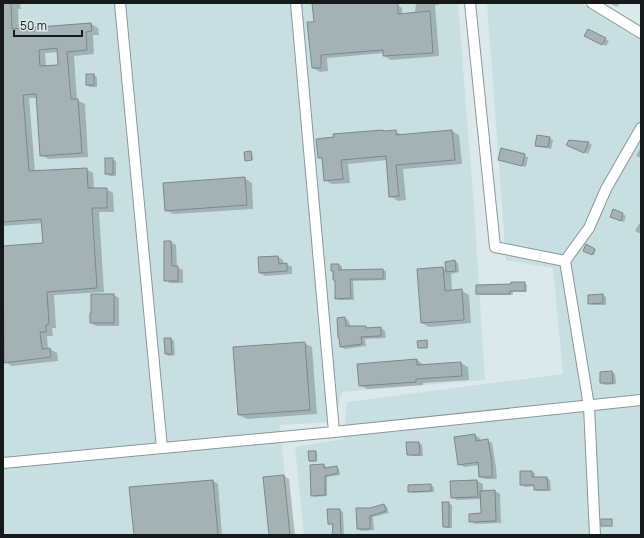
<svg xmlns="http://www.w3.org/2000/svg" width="644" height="538" font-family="Manrope,sans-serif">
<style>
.built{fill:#c8dfe1}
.shadow{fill:#0003;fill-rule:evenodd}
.building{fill:#a5b2b3;stroke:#7c8989;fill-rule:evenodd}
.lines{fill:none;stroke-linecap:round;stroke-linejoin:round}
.minor-casing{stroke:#8b9798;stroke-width:12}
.minor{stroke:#fff;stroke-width:10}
</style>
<rect width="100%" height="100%" fill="#dbe9ea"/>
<g class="built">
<path d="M3,3H458L474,208L485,380L342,392L333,422L280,425L290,535H3Z"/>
<path d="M487,3H581L641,39V535H304L295,447L344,439L347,402L563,374L553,268L506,260Z"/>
</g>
<g class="shadow">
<path d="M3,3H20L21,9H18L19,29L91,24L98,28L99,35H93L94,54L74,56L77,100L85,104L88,157L48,159L41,155L38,98H29L35,171L86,169L93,173L94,189H106L113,193L114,212H99L104,292L54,295L56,328H52L53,336H47L48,350L50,349L57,353L58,361L12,366L5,362L3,336V247L44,244L43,223L3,226ZM58,52L59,66L46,67L45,53Z"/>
<path d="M313,3L395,4L402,8L403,23L415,13L416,3H439H438V5H435L439,56L391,60L384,56V53L327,58L328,71L320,72L313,68L315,22Z"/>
<path d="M608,3H619L618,7Z"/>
<path d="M588,31L609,41L606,46L586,36Z"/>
<path d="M94,75L97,77V87H90L87,85Z"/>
<path d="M395,131L402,135L452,131L459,135L462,164L403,169L406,200L398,201L390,196L387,160L348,164L350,183L332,184L325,180L324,160L319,157Z"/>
<path d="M549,138L553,140L551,149L539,147L536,145Z"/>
<path d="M569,141L589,143L592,145L588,154L571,147Z"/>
<path d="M640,149H641V158L636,156Z"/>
<path d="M502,150L528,157L526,167L499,160Z"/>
<path d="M251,152H252L253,160L247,161L246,160Z"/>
<path d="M112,159L116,161V176H110L106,174Z"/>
<path d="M244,178L252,183L253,209L173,214L166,210Z"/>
<path d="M614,210L626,216L624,222L611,217Z"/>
<path d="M639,224L641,225V234L635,231Z"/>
<path d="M171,242L176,245L177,267L183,270V283H170L165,280Z"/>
<path d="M586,245L596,250L594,255L584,250Z"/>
<path d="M278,257L283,260L284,264H286L292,267V274L265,276L260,273Z"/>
<path d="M455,261L458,263L459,272L451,274L452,291H462L469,295L471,323L429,327L422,323L418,270L443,268L447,270Z"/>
<path d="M338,265L342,266V271L382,270L386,271V280L353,281L354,300H339L336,298L334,272Z"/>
<path d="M524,283L527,285V292H513V295H480L477,293Z"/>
<path d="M114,295L119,298V326H96L91,323Z"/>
<path d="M603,295L606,297V305H592L589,303Z"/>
<path d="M345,318L349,321L350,327H366L369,329L381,328L385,331L386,338L365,339L366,346L345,349L341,347L340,338L339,337Z"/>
<path d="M171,339L174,341L175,355L169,356L166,354Z"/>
<path d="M427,341L428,342V348H419Z"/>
<path d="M304,343L312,347L317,414L247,419L239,415Z"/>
<path d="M417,360L424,365L461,363L468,367L469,380L423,383V385L367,389L360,385Z"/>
<path d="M612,372L615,374L616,384L605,385L601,383Z"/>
<path d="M475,435L480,438V441H487L492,443L496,467L497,479H485L480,477L479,465L464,467L459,464Z"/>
<path d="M419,443L422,445L423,456H411L408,454Z"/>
<path d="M315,452L317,453V461L311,462L310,461Z"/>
<path d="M324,465L326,467V469L336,467L339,469L340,475L327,477V496L314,497L312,495Z"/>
<path d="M532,472L535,473V478H547L550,480L551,491H538L535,489V486L525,487L521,485Z"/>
<path d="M284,476L289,479L295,535H270Z"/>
<path d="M213,481L218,484L222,535H135Z"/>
<path d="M477,481L483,484V492L495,491L500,494L501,523L475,524L470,521L482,514L481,499L457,500L452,497L451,482Z"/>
<path d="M431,485L434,487V492L413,493L409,491Z"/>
<path d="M448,503L452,505V528H447L444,527Z"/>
<path d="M384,505L387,507L389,513L373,517L374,530L361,531L358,529L371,509Z"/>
<path d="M340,510L343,512L344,535H333L334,525L329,524Z"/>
</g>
<g class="building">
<path d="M3,3H11L12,29L91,23L92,31L86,32L87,50L67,52L71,99H78L82,153L40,156L36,94L23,95L29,171L87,168L88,188H107V208H92L97,288L47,292L49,324L46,325V332H40L42,349L50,348L51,357L4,363L3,246L43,243L41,219L3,222ZM57,48L58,65L40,66L39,50Z"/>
<path d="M312,3H398V14L430,11L433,53L383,56V50L321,55V68H312L307,22H314Z"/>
<path d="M588,29L606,38L602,45L584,36Z"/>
<rect x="86" y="74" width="8" height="11"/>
<path d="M383,130V131L396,130V135L452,130L455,160L396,165L399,196L389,197L386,156L341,160L343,179L324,181L322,158H318L316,139L334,137L333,134Z"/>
<path d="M537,135L550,137L548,147L535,146Z"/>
<path d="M569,140L589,142L584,153L566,145Z"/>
<path d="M501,148L525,154L522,166L498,160Z"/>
<path d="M251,151L252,160L245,161L244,152Z"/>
<rect x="105" y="158" width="8" height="16"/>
<path d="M245,177L247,205L165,211L163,183Z"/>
<path d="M613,209L623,213L621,221L610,217Z"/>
<path d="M164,241H171L172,266H178V281H164Z"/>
<path d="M586,244L595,249L592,255L583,251Z"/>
<path d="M278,256L279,264L287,263V271L259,273L258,257Z"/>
<path d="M455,260L456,271L446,272L445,262Z"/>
<path d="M331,264H339V270L383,269V279H350L351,298L335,299V280H333V271H331Z"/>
<path d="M443,267L445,291L462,289L464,320L421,323L417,269Z"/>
<path d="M511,282H525V291H510V294H476V285L511,284Z"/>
<path d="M91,294H114V323H90V313H91Z"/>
<path d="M603,294V303L588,304V295Z"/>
<path d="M345,317L346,326H366V328L381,327V336L361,337L362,344L340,347L339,337L338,338L337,318Z"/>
<path d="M164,338H171L172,354H165Z"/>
<path d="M427,340V348H418L417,341Z"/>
<path d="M305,342L310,410L238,415L233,347Z"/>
<path d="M417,359V365L461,362L462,376L416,379V382L359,386L357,364Z"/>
<path d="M612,371L613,383H600V372Z"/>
<path d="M475,434L476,441L488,439L492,463V477H479L478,462L458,465L454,437Z"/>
<path d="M406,442H419L420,455H407Z"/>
<path d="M308,451H316V461H309Z"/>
<path d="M324,464V468L337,466L338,473L325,476V495L311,496L310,465Z"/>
<path d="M520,471H532V477H547L548,490H534V485H520Z"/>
<path d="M284,475L290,535H269L263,477Z"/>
<path d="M213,480L218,535H134L129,487Z"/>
<path d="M477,480L478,497L451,498L450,481Z"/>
<path d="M431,484V491L408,492V485Z"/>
<path d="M495,490L496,521L469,522V514L481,513L480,491Z"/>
<path d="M442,502H449V527H443Z"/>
<path d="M384,504L386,511L370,516V529H357L356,508H370Z"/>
<path d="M327,509H340L341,535H332L333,524H328Z"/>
<rect x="601" y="519" width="11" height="7"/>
</g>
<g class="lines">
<defs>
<g id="minor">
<path d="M120,3L162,448"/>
<path d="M470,3L495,247L565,261L589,228L606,189L641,128"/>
<path d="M592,3L641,33"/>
<path d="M565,261L589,406L595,535"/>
<path d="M334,432L641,400"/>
<path d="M3,463L334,432L296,3"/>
</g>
</defs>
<use href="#minor" class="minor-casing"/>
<use href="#minor" class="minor"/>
</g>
<rect width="644" height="538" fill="none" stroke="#15191a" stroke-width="8"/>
<path d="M14 30v6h68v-6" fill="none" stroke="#15191a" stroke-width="2"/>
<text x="20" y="30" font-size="12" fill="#15191a" stroke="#dbe9ea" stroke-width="3" paint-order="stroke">50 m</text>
</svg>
